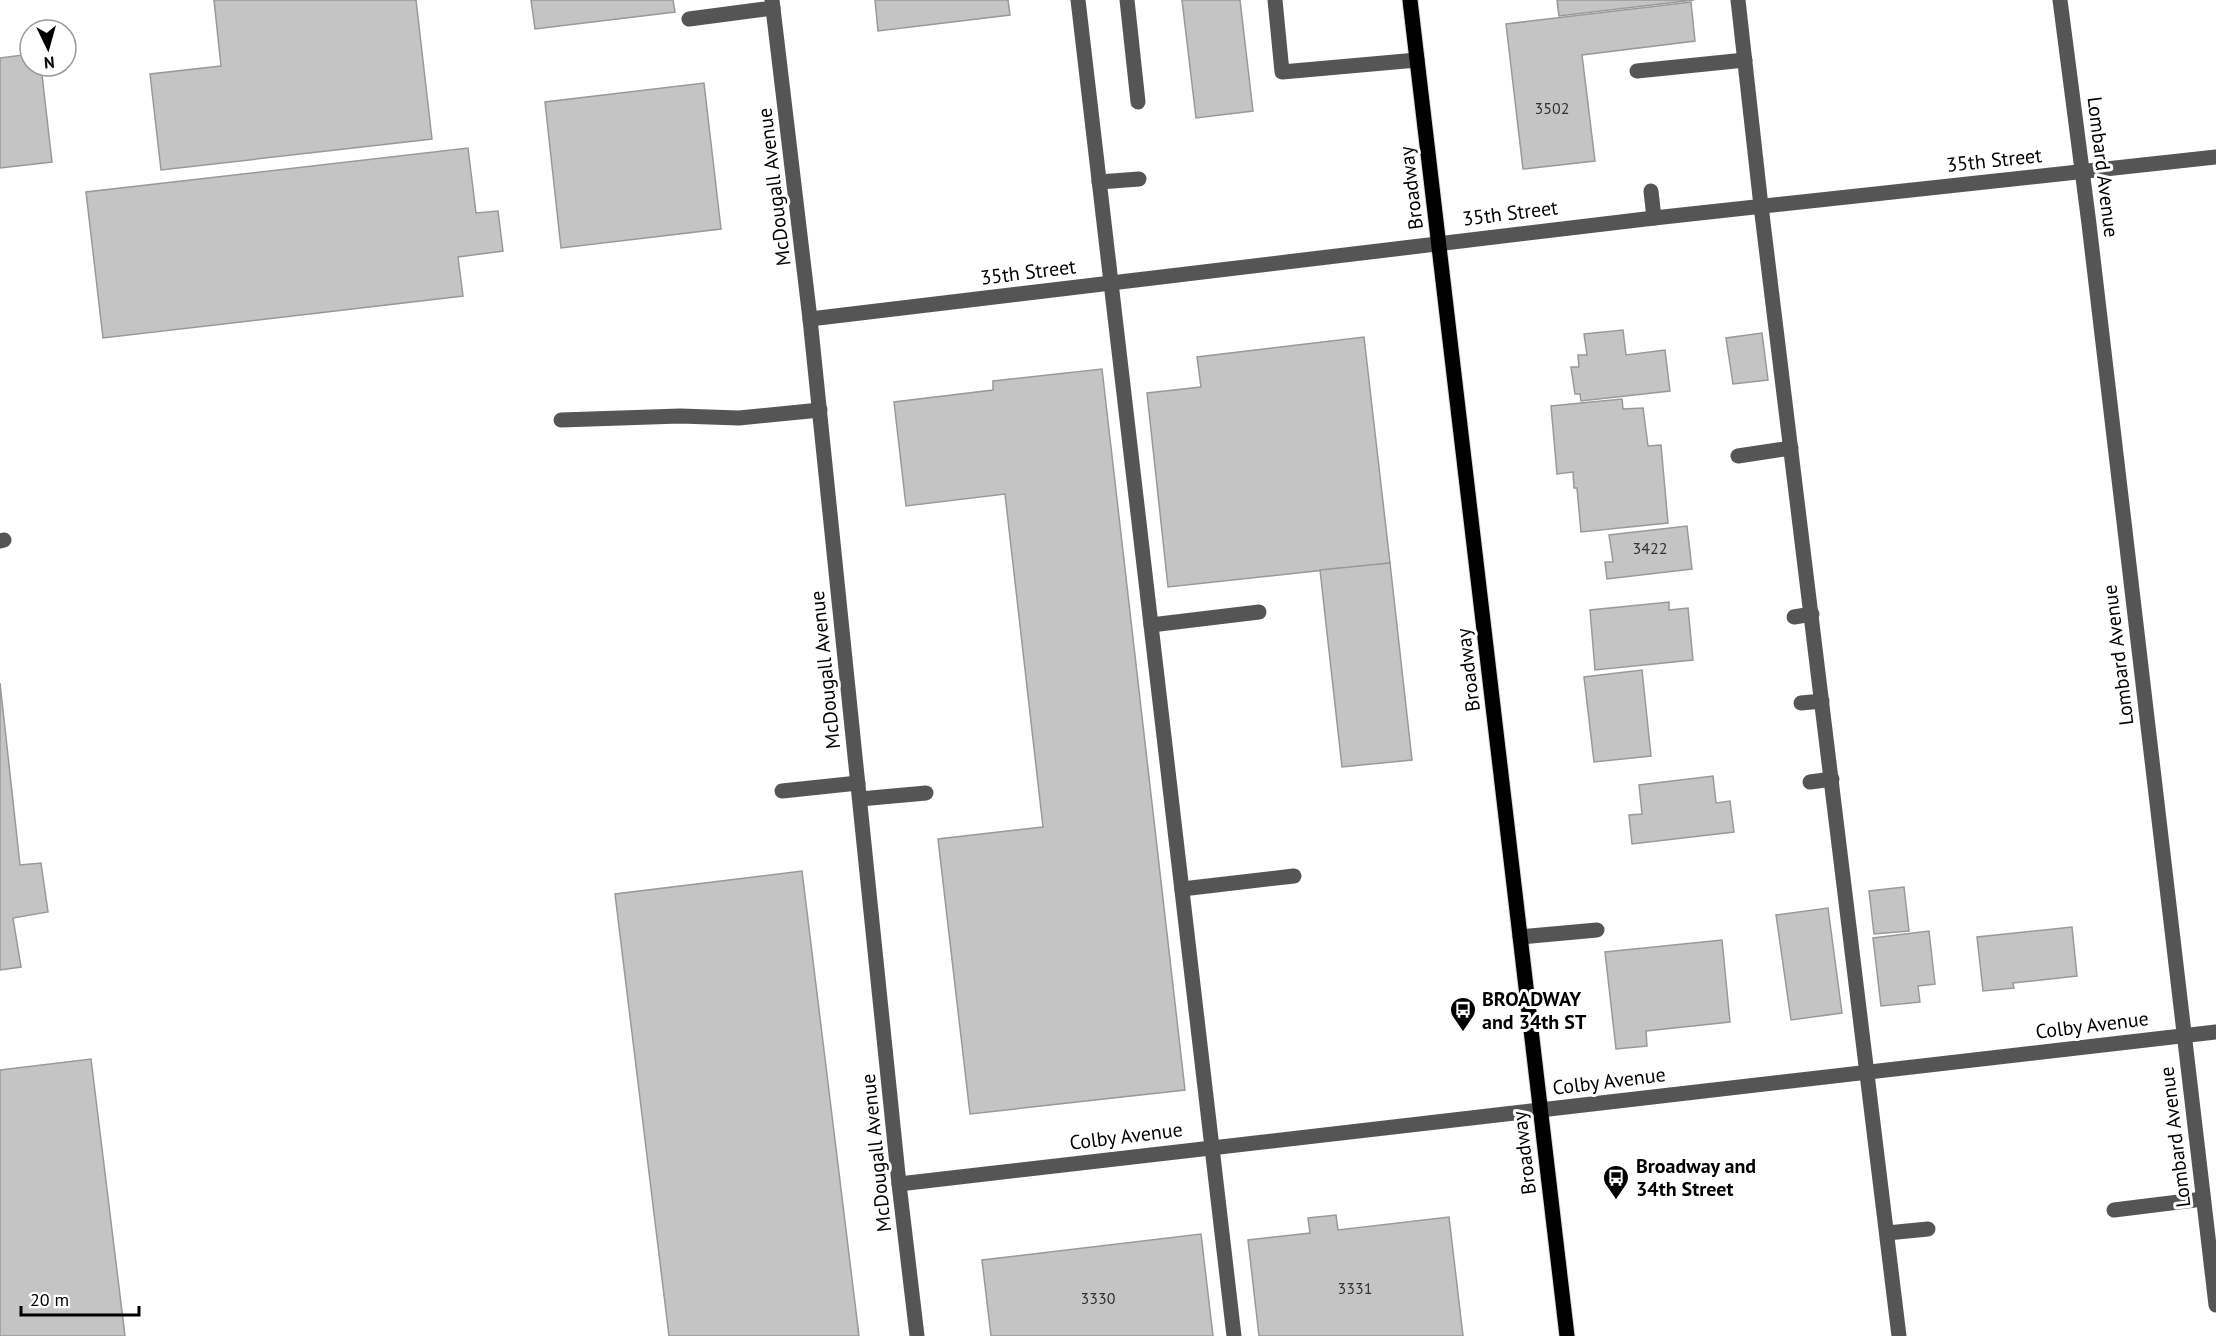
<svg xmlns="http://www.w3.org/2000/svg" width="2216" height="1336" font-family="'PT Sans',sans-serif">
<style>
.building{fill:#c4c4c4;stroke:#999;stroke-width:1.5}
.lines{fill:none;stroke-linecap:round;stroke-linejoin:round}
.major-casing{stroke:#dbdbdb;stroke-width:17}
.minor{stroke:#555;stroke-width:15}
.major{stroke:#000;stroke-width:15}
.labels{text-anchor:middle;stroke-width:6;stroke-linejoin:round;paint-order:stroke}
.number-label{font-size:16px;fill:#313131}
.street-label{font-size:20px;fill:#000;stroke:#fff}
.poi-label{font-size:20px;font-weight:bold;fill:#000;stroke:#fff;text-anchor:start}
</style>
<rect width="100%" height="100%" fill="#fff"/>
<g class="building">
<path d="M214,0H416L432,139L161,170L150,74L221,66Z"/>
<path d="M531,0H673L675,12L535,29Z"/>
<path d="M875,0H1008L1010,15L878,31Z"/>
<path d="M1182,0H1240L1253,111L1196,118Z"/>
<path d="M1557,0H1694L1559,16Z"/>
<path d="M1691,2L1695,41L1582,55L1595,161L1523,169L1506,24Z"/>
<path d="M30,54V66H41L52,162L0,168V58Z"/>
<path d="M704,83L721,229L561,248L545,102Z"/>
<path d="M468,148L476,213L498,211L503,251L458,257L463,296L103,338L86,192Z"/>
<path d="M1623,330L1626,355L1665,350L1670,391L1581,401L1580,394H1575L1571,367H1579L1578,355H1587L1584,334Z"/>
<path d="M1762,333L1768,380L1733,384L1726,338Z"/>
<path d="M1364,337L1390,563L1168,587L1147,393L1201,387L1197,357Z"/>
<path d="M1102,369L1185,1090L970,1114L938,839L1043,827L1005,494L906,506L894,402L993,390V381Z"/>
<path d="M1622,399L1623,409L1643,408L1648,446L1661,445L1668,523L1581,532L1577,488H1574L1573,472L1557,474L1551,406Z"/>
<path d="M1687,526L1692,569L1607,579L1605,562H1613L1609,535Z"/>
<path d="M1390,563L1412,760L1342,767L1320,570Z"/>
<path d="M1669,602V610L1688,608L1693,660L1595,670L1590,610Z"/>
<path d="M1642,670L1651,756L1594,762L1584,677Z"/>
<path d="M0,683L20,865L41,863L48,912L13,918L21,967L0,970Z"/>
<path d="M1713,776L1716,803L1730,801L1734,832L1632,844L1629,815L1642,814L1639,785Z"/>
<path d="M802,871L859,1336H669L615,894Z"/>
<path d="M1904,887L1909,931L1874,934L1869,891Z"/>
<path d="M1828,908L1842,1013L1791,1020L1776,915Z"/>
<path d="M2072,927L2077,976L2013,983L2014,988L1983,991L1977,937Z"/>
<path d="M1929,931L1935,984L1918,986L1920,1002L1881,1006L1873,938Z"/>
<path d="M1722,940L1730,1022L1646,1031L1647,1046L1616,1049L1605,952Z"/>
<path d="M91,1059L125,1336H0V1070Z"/>
<path d="M1336,1215L1338,1230L1449,1217L1463,1336H1259L1248,1240L1310,1233L1308,1218Z"/>
<path d="M1201,1234L1213,1336H991L982,1260Z"/>
</g>
<g class="lines">
<defs>
<path id="major" d="M1410,0L1567,1336"/>
</defs>
<use href="#major" class="major-casing"/>
<g class="minor">
<path d="M772,0L810,319L899,1184L917,1336"/>
<path d="M1078,0L1234,1336"/>
<path d="M1127,0L1138,102"/>
<path d="M1275,0L1282,72L1417,60"/>
<path d="M1738,0L1761,206L1899,1336"/>
<path d="M2060,0L2089,224L2216,1305"/>
<path d="M689,19L773,8"/>
<path d="M1637,71L1745,60"/>
<path d="M1099,182L1139,179"/>
<path d="M1651,191L1654,218"/>
<path d="M810,319L1654,218L2216,157"/>
<path d="M561,420L680,416L739,418L820,410"/>
<path d="M1738,456L1791,448"/>
<path d="M0,541L4,540"/>
<path d="M1794,617L1812,614"/>
<path d="M1151,625L1259,612"/>
<path d="M1801,703L1822,701"/>
<path d="M1810,782L1832,779"/>
<path d="M782,791L858,783"/>
<path d="M860,799L926,793"/>
<path d="M1182,889L1294,876"/>
<path d="M1520,937L1597,930"/>
<path d="M899,1184L2216,1032"/>
<path d="M2114,1210L2203,1199"/>
<path d="M1887,1233L1928,1229"/>
</g>
<use href="#major" class="major"/>
</g>
<defs>
<symbol id="bus-pin" viewBox="-11 -11 22 30"><path d="M0 17L-7.5 6A9.5 9.5 0 1 1 7.5 6Z" fill="#000" stroke="#fff"/><path d="M-5-6H5V4H4V6H2V4H-2V6H-4V4H-5ZM-3.5-4V0h7V-4ZM-3.5 1.2v1.5H-2V1.2ZM2 1.2v1.5H3.5V1.2Z" fill="#fff"/></symbol>
</defs>
<g fill-rule="evenodd">
<use href="#bus-pin" x="1448" y="995" width="30" height="40"/>
<use href="#bus-pin" x="1601" y="1163" width="30" height="40"/>
</g>
<g class="labels">
<g class="number-label">
<text x="1552" y="114">3502</text>
<text x="1650" y="554">3422</text>
<text x="1355" y="1294">3331</text>
<text x="1098" y="1304">3330</text>
</g>
<g class="street-label">
<text transform="translate(1994 160) rotate(-6)" y="7">35th Street</text>
<text transform="translate(2103 167) rotate(83)" y="7">Lombard Avenue</text>
<text transform="translate(774 187) rotate(-97)" y="7">McDougall Avenue</text>
<text transform="translate(1411 188) rotate(-97)" y="7">Broadway</text>
<text transform="translate(1510 213) rotate(-7)" y="7">35th Street</text>
<text transform="translate(1028 272) rotate(-7)" y="7">35th Street</text>
<text transform="translate(2118 655) rotate(-97)" y="7">Lombard Avenue</text>
<text transform="translate(825 670) rotate(-96)" y="7">McDougall Avenue</text>
<text transform="translate(1468 670) rotate(-97)" y="7">Broadway</text>
<text transform="translate(2092 1025) rotate(-7)" y="7">Colby Avenue</text>
<text transform="translate(1609 1081) rotate(-7)" y="7">Colby Avenue</text>
<text transform="translate(1126 1136) rotate(-7)" y="7">Colby Avenue</text>
<text transform="translate(2175 1137) rotate(-97)" y="7">Lombard Avenue</text>
<text transform="translate(876 1153) rotate(-96)" y="7">McDougall Avenue</text>
<text transform="translate(1524 1153) rotate(-97)" y="7">Broadway</text>
</g>
<g class="poi-label">
<text x="1482" y="1006">BROADWAY<tspan x="1482" dy="23">and 34th ST</tspan></text>
<text x="1636" y="1173">Broadway and<tspan x="1636" dy="23">34th Street</tspan></text>
</g>
</g>
<g transform="translate(48 48) rotate(175)"><circle r="28" fill="#ffffff" stroke="#999999" stroke-width="1.5"/>
<path d="M0-4.5L10 22L0 15L-10 22Z" fill="#000000"/>
<text y="-9" font-size="16" font-weight="bold" text-anchor="middle" fill="#000000">N</text>
</g>
<path d="M21 1306v9h118v-9" fill="none" stroke="#000000" stroke-width="3"/>
<text x="30" y="1306" font-size="18" fill="#000000" stroke="#ffffff" stroke-width="4.5" paint-order="stroke">20 m</text>
</svg>
